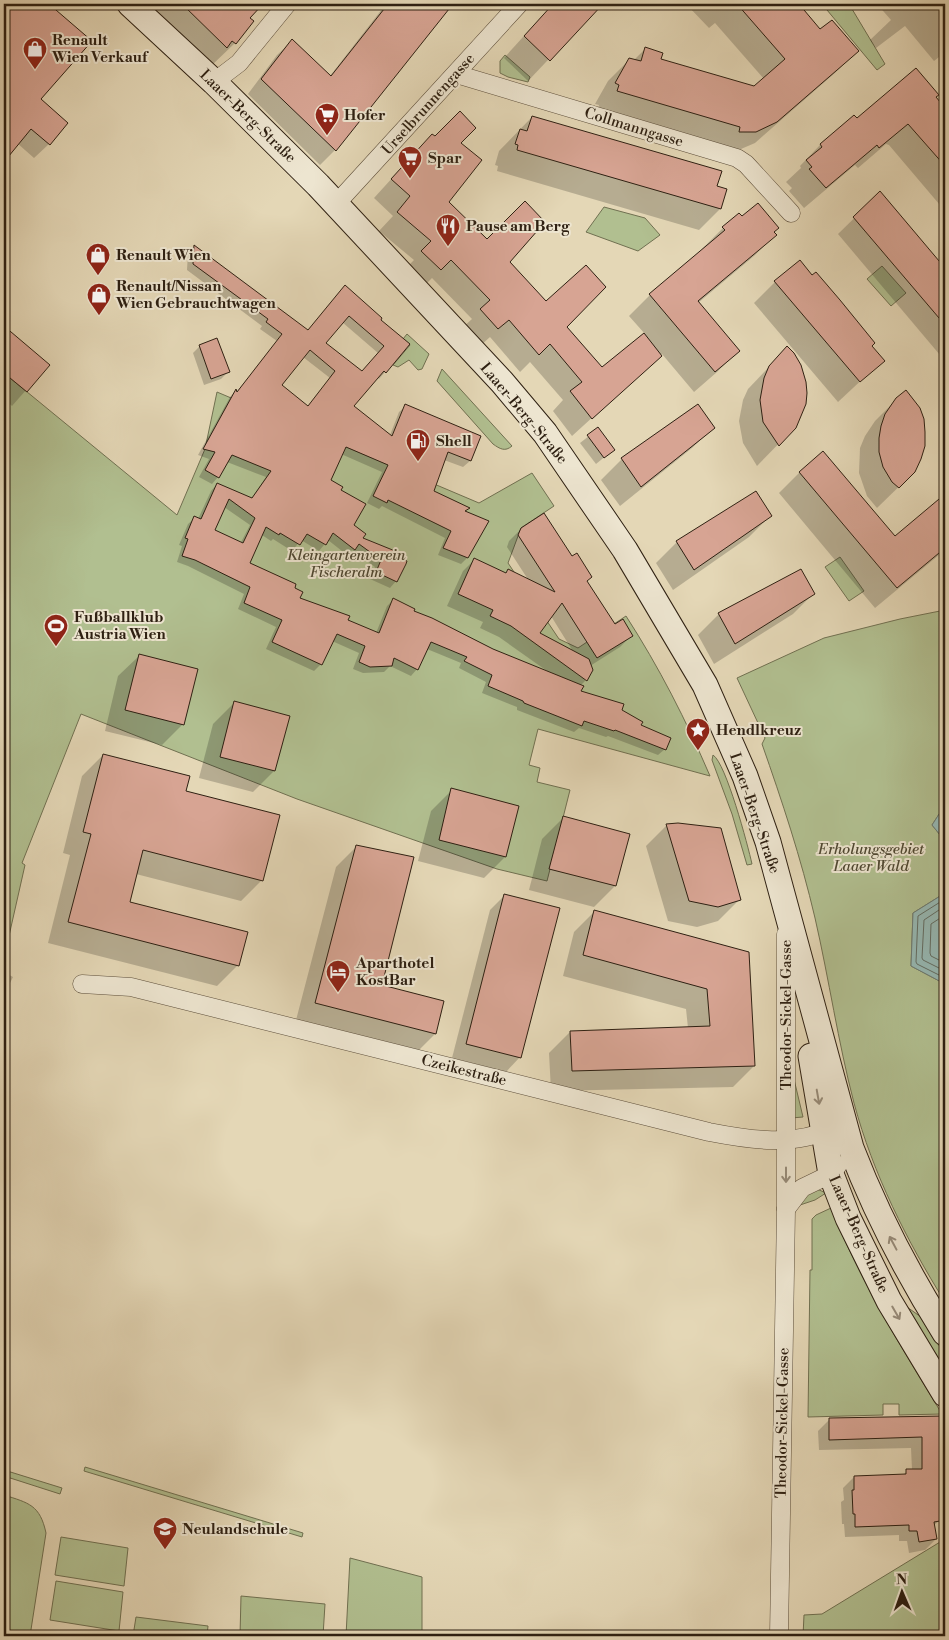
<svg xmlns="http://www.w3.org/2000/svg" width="949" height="1640" font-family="'Libre Bodoni',serif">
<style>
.green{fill:#b1bf90;stroke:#707051}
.water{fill:#96b8b3;stroke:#6c7b73}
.shadow{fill:#0003;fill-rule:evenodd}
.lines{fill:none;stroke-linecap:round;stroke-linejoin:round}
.shore{stroke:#626c62;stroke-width:1}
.building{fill:#d7a493;stroke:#2e2012;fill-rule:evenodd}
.minor-casing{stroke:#5c4e3b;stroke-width:19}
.secondary-casing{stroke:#2e2012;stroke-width:27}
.minor{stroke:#ede5d0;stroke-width:18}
.secondary{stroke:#ede5d0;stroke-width:25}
.oneway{stroke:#978c7a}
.labels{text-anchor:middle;stroke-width:4;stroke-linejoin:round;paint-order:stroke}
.poi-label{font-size:15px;font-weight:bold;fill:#2e2012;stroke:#ede5d0;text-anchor:start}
.street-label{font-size:15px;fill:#2e2012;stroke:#ede5d0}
.park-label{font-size:15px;font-style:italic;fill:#4f4832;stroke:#ede5d0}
</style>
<rect width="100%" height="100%" fill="#e4d7b6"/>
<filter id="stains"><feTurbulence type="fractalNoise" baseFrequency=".004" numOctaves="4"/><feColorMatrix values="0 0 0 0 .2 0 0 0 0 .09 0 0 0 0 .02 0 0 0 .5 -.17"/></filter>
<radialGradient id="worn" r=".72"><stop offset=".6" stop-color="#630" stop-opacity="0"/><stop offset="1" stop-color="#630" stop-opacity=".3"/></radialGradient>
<g class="green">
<path d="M822,4H849L885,64L877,70Z"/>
<path d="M505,55L530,77L528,82L508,77L500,73V61Z"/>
<path d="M604,207L645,218L660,235L638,251L586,232Z"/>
<path d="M882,266L906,293L891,306L867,279Z"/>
<path d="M407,334L429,354L422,369L418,370L409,360L398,367L393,365L410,345L403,339Z"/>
<path d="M442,369L512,446C505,452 500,449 493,444L437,381Z"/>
<path d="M4,373L177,515L205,449L217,392L479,503L532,473L554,506L521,528L508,563L559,639L578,648L626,616C659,667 686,720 710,776L538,729L529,765L540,768L537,782L570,790L547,881L497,869L297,799L81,714L22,863L25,865L4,958Z"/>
<path d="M840,557L864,591L849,601L825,567Z"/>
<path d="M945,610V805L932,825L945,841V893L913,913L911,966L945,984V1302C907,1241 873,1174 854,1103C838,1042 829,979 815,918C801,858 782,801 762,744L765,738L737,678L824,638L900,619Z"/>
<path d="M713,755C726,763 748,846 752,864L747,865L732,814L712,760Z"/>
<path d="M788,1054L803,1117L791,1118Z"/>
<path d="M817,1189L826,1193L815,1200L797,1206L806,1193Z"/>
<path d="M831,1208C860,1281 901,1347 942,1414L899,1415V1404H883V1415L808,1417L810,1270H812V1219L816,1215Z"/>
<path d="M907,1307L921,1317L945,1355V1377Z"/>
<path d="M85,1467L303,1533L302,1537L84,1471Z"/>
<path d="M4,1470L62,1488L60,1494L4,1476Z"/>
<path d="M4,1495C29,1503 40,1505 46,1533L30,1636H4Z"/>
<path d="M61,1537L128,1548L124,1586L55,1575Z"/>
<path d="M945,1539V1636H803L804,1615L822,1614Z"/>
<path d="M350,1558L422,1577V1636H346Z"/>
<path d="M56,1581L123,1592L119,1631L50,1620Z"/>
<path d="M241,1596L325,1604L323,1636H240Z"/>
<path d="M136,1617L208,1626L207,1636H133Z"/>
</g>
<g class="water">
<path d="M945,805V841L932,825Z"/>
<path d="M945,893V984L911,966L913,913Z"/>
</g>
<g class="shadow">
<path d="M4,4H47L90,42L40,99L49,144L34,158L17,143L4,160Z"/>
<path d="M130,4H256L259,6L249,19L235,43L210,67Z"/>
<path d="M332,4H340L337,7Z"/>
<path d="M386,4H451L335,150L320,165L248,94L277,55L292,41L330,76Z"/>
<path d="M553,4H601L528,81L504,58Z"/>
<path d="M686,4H798L820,31L857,51L836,72L755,143L734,152L597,112L599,105L595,104L608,81L629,60L633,61L645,49L659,60L754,88L764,79L715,23L709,28Z"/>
<path d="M877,4H945V66L939,57L934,61L905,26L876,48L870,40L891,20Z"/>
<path d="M935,97L945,110V211L889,145L886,144L858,168L855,165L804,208L789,191L792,188L786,182L801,168L800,166L820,145L854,117L857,120Z"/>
<path d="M532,117L725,190L720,209L699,230L497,171L498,166L495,165L499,151Z"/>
<path d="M460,143L447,202L508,262L602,368L645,334L629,316L650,295L703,250L702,249L723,228L742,218L773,232L775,235L754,256L698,303L738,351L717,372L694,392L662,354L572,436L553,411L563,400L530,362L520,372L490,337L479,347L462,328L472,319L432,278L422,288L404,270L414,260L379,231L393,216L374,198L414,154Z"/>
<path d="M880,193L945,270V361L838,234Z"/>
<path d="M945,234V242L942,238Z"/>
<path d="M194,246L307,331L345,286L379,320L408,345L385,372L379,379L377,377L352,407L390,435L399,412L406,406L480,436L470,461L463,467L444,460L432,492L468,509L464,512L467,558L461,564L438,555L445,538L382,506L379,509L367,503L382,472L341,454L330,480L339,490L352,525L361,539L403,556L396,581L390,588L370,579L375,567L352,550L347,555L328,540L319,551L301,540L292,551L273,539L271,541L262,535L248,564L293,588L299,598L376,633L387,606L394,599L413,612L492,650L547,671L499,637L480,628L483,622L447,606L463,571L474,560L505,574L508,571L529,581L507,547L509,541L521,529L586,582L614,625L632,635L620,647L590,666L586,680L580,686L579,692L621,710L665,749L658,755L608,736L606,737L579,728L574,732L517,710V707L482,693L486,682L459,668L461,663L427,649L417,669L411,676L390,666L384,672L363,673L353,669L359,653L332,641L321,664L314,671L266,649L276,627L238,609L244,594L188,566L177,562L182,546L179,545L188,524L195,518L198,519L211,491L217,484L251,499L266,477L227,462L218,477L212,484L199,477L209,459L198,455L230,397L235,391L236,393L277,341L260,329L262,326L187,270L188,252ZM342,322L378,353L362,372L324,343ZM303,357L330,378L307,407L281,386ZM224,507L250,525L240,544L214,531ZM551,616L574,653L538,634Z"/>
<path d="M775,282L870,346L883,360L838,402L754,303Z"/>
<path d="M4,328L48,365L12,406L4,399Z"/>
<path d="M200,346L228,372L221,379L204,385L193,353Z"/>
<path d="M787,348L795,427L757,466L743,443L739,421L743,400L748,389Z"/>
<path d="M945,363V375L940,369Z"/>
<path d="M897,399L914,472L877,508L867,496L859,473L860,448L865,436L875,421Z"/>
<path d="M713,428L692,448L620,506L601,480L622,459Z"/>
<path d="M598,429L613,450L596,464L580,443Z"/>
<path d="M823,453L895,538L945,496V550L875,608L779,493L799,473Z"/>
<path d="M770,516L749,537L673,590L656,563L677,542Z"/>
<path d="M814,593L793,614L714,664L698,635L719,614Z"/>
<path d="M139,656L183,724L162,745L105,731L118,676Z"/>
<path d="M234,703L274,771L253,792L199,778L213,724Z"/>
<path d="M103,755L185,792L262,880L241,901L136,874L128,903L238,965L217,986L48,943L70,855L63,853L82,776Z"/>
<path d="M452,790L505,857L484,878L418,861L431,811Z"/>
<path d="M563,818L615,886L594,907L529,890L542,839Z"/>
<path d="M667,825L739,900L718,921L697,927L668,921L646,846Z"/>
<path d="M357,846L381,986L435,1034L414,1055L295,1024L336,867Z"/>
<path d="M505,895L520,1057L506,1072L452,1058L490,910Z"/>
<path d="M595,911L747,953L754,1066L733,1087L551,1091L549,1053L570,1032L688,1028L686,1009L563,976L574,932Z"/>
<path d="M4,972L13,977L4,995Z"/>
<path d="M829,1420L945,1432V1481H939V1521L933,1526L936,1539L925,1550L909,1553L907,1541H899V1535L845,1537L844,1524H842L841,1502L844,1500L843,1488L854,1477L902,1476L907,1471L912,1470L911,1448L819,1450L818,1431Z"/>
</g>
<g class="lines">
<g class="shore">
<path d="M945,899L918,916L916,962L917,964L945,978"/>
<path d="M945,906L924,920L922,958L923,960L945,971"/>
<path d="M945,915L931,924L930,953L931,956L945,963"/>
</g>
</g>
<g class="building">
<path d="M4,4H49L92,41L41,99L68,123L50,145L31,129L4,162Z"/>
<path d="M182,4H263L250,18L254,21L236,44L232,41L227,48Z"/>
<path d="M388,4H453L336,151L261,79L292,39L331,76Z"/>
<path d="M553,4H603L550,61L524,36Z"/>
<path d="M737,4H799L820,29L832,20L859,51L777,122L756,132H739L740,127L617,91L619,85L615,83L629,58L641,61L645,47L663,53L661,59L754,86L785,59Z"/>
<path d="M916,68L939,95L936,97L945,108V166L908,124L879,148L877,145L826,188L809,169L812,167L806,160L822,147L820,144L854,115L857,118Z"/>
<path d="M460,111L476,128L461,143L482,160L449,202L487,239L525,201L545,222L510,262L546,301L586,265L606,287L567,327L602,367L644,333L662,356L592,419L570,391L582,382L550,344L539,355L509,320L498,329L480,309L490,300L451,260L441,270L421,251L431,241L397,212L410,196L391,179L432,134L435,136Z"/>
<path d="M532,116L722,171L717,186L727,189L721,209L517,150L518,145L515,144L520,129L527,131Z"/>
<path d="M880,191L945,268V325L853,217Z"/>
<path d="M758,203L779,228L774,232L777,235L698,301L740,351L715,372L649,294L725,230L722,227L739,213L742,216Z"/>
<path d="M194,245L308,330L345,285L382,318L381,320L410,344L386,373L384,371L354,406L392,436L405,404L481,436L471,461L448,452L434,491L470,508L465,511L489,521L468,558L443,548L451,531L388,500L387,503L373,496L388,465L346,447L331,480L343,487L341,490L366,504L354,525L366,534L363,538L405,555L403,559L407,561L406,564L397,582L376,572L381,560L359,544L355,550L333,533L326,545L307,534L300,545L280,533L279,535L266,527L250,563L296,584L295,588L303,592L300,598L350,616L348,620L379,633L393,598L415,609L414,611L432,618L493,649L584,686L581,691L624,704L622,710L643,722L641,725L671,738L666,750L615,730L614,731L584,721L582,726L524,703L523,701L488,686L492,675L464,661L467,657L431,642L418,670L394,658L392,666L370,667L359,662L365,646L337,634L322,665L272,642L282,620L244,603L250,587L195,560L182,556L188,539L185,538L194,516L201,519L217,483L252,498L271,471L232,455L219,478L205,470L215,452L203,449L236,389L237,392L282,334L266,322L268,319L193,264ZM349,316L384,346L362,371L326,343ZM310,350L335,371L308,406L282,385ZM229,499L255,518L243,543L215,530Z"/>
<path d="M800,260L812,275L816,272L840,300L875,343L872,346L885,361L860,382L774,281Z"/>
<path d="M4,326L50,365L27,392L4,373Z"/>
<path d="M217,338L230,372L211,379L199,345Z"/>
<path d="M787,346L794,353L801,365L806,382L807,393L806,404L796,428L779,446L763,422L760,400L764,378L769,366Z"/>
<path d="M906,390L920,408L924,419L925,432V446L921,459L915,472L899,488L892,482L883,467L879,452V438L881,426L885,414L896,398Z"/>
<path d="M698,404L715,428L641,487L621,458Z"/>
<path d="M598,427L615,450L604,458L587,435Z"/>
<path d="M823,451L895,536L945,494V548L897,588L799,472Z"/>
<path d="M756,491L772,516L694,570L676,541Z"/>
<path d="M544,513L572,556L577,553L592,577L587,581L615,624L623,619L633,636L597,658L562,603L540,633L589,659L593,670L587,681L511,626L490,616L493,610L458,594L474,558L506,573L508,569L555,592L518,535L521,528Z"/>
<path d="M801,569L815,594L735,644L718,613Z"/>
<path d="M139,654L198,669L184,725L125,710Z"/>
<path d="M234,701L290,716L275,771L220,757Z"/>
<path d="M103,754L190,776L186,791L280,815L263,881L143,850L130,902L248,932L239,966L68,922L91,834L83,832Z"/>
<path d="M451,788L519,806L506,857L439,840Z"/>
<path d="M563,816L630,834L616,886L549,869Z"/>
<path d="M678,823L721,828L741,900L718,907L689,901L666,824Z"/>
<path d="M356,845L414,857L382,985L444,1001L436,1034L315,1003Z"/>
<path d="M504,894L560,908L521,1058L466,1044Z"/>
<path d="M594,910L749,952L755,1066L572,1071L570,1031L710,1026L707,989L583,955Z"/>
<path d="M944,1416L945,1471H940V1521L934,1522L937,1539L919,1542L917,1531H909V1525L855,1527V1514H853L852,1490H854V1476L906,1474V1469H922V1437L829,1440V1418Z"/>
</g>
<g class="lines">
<defs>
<g id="minor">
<path d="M456,74L737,158L746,164L791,213"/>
<path d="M214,82L239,63L287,4"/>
<path d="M336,204L519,4"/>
<path d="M82,984L131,987L709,1132C750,1140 794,1147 833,1128"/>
<path d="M786,1209L802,1188L831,1174L838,1165"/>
<path d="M779,1636L786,1209V934"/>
</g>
<g id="secondary">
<path d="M130,4L214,82L318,185L502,382L545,433L625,550L705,685L745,776L768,842L851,1148C876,1213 908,1274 945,1333"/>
<path d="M811,1056L831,1174L848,1218L889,1301L945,1394"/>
</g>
</defs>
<use href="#minor" class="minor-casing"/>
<use href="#secondary" class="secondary-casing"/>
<use href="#minor" class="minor"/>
<use href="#secondary" class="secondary"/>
</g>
<defs><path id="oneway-shaft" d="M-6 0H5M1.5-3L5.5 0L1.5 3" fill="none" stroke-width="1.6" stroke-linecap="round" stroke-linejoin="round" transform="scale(1.25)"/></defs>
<g class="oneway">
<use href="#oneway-shaft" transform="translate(818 1097) rotate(80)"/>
<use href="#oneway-shaft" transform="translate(786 1175) rotate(90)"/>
<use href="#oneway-shaft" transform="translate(893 1243) rotate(-118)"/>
<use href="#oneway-shaft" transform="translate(896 1313) rotate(60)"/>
</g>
<defs>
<symbol id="shop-pin" viewBox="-11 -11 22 30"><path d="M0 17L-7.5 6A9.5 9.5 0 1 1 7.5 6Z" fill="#8f2418" stroke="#ede5d0"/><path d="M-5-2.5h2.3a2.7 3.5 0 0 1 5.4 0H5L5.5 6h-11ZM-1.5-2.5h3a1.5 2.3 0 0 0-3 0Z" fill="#fff"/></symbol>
<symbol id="supermarket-pin" viewBox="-11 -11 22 30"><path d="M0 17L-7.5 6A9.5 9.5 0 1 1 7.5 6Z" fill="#8f2418" stroke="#ede5d0"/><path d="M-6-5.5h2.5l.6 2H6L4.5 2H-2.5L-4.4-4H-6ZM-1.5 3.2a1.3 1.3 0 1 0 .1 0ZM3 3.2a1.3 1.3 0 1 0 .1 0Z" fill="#fff"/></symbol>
<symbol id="restaurant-pin" viewBox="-11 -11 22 30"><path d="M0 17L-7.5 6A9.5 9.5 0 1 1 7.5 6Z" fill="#8f2418" stroke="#ede5d0"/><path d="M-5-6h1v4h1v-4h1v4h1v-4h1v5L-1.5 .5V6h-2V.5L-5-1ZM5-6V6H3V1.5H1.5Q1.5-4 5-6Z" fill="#fff"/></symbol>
<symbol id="fuel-pin" viewBox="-11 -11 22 30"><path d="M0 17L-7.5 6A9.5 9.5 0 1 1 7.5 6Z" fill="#8f2418" stroke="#ede5d0"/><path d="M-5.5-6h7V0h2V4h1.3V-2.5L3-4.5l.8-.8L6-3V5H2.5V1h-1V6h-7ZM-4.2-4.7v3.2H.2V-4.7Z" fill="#fff"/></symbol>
<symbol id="stadium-pin" viewBox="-11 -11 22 30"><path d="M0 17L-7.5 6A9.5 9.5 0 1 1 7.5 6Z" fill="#8f2418" stroke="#ede5d0"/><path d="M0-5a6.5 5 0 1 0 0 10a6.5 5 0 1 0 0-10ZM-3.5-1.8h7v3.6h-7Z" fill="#fff"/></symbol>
<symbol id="sight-pin" viewBox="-11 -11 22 30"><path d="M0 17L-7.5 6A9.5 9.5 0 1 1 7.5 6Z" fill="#8f2418" stroke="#ede5d0"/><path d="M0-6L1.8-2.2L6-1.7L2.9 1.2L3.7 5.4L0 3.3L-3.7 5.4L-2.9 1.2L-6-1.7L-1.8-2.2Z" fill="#fff"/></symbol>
<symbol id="hotel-pin" viewBox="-11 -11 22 30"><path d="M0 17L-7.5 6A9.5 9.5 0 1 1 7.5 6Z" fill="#8f2418" stroke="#ede5d0"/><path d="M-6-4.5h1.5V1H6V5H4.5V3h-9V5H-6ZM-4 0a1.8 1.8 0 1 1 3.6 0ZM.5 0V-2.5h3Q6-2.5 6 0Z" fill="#fff"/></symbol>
<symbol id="school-pin" viewBox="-11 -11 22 30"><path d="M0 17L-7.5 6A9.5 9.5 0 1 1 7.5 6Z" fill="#8f2418" stroke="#ede5d0"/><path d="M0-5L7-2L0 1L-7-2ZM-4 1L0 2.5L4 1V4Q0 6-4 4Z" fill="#fff"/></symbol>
</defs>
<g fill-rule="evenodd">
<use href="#shop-pin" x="21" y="35" width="28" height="38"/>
<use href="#supermarket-pin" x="313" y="101" width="28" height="38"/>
<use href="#supermarket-pin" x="396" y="144" width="28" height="38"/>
<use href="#restaurant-pin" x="434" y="212" width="28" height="38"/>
<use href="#shop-pin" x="84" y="241" width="28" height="38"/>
<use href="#shop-pin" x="85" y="281" width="28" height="38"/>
<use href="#fuel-pin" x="404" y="427" width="28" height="38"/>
<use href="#stadium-pin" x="42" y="612" width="28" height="38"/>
<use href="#sight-pin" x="684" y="716" width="28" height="38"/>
<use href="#hotel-pin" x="324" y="958" width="28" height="38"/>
<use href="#school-pin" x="151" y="1515" width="28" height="38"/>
</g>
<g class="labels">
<g class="poi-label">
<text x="52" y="45">Renault<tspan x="52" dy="17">Wien Verkauf</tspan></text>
<text x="344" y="120">Hofer</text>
<text x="428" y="163">Spar</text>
<text x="466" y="231">Pause am Berg</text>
<text x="116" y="260">Renault Wien</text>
<text x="116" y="291">Renault/Nissan<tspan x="116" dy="17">Wien Gebrauchtwagen</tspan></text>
<text x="436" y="446">Shell</text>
<text x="74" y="622">Fußballklub<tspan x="74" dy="17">Austria Wien</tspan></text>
<text x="716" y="735">Hendlkreuz</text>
<text x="356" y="968">Aparthotel<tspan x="356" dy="17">KostBar</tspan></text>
<text x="182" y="1534">Neulandschule</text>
</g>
<g class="street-label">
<text transform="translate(428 104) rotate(-48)" y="5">Urselbrunnengasse</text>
<text transform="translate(248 116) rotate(44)" y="5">Laaer-Berg-Straße</text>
<text transform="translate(634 127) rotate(17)" y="5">Collmanngasse</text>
<text transform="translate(524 413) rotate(50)" y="5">Laaer-Berg-Straße</text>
<text transform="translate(755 813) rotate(71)" y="5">Laaer-Berg-Straße</text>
<text transform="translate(786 1015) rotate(-90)" y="5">Theodor-Sickel-Gasse</text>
<text transform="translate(464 1070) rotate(14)" y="5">Czeikestraße</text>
<text transform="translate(859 1234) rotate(66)" y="5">Laaer-Berg-Straße</text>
<text transform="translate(782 1423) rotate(-89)" y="5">Theodor-Sickel-Gasse</text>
</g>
<g class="park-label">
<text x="346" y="560">Kleingartenverein<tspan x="346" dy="17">Fischeralm</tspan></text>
<text x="871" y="854">Erholungsgebiet<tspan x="871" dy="17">Laaer Wald</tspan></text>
</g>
</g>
<rect width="949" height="1640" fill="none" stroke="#e4d7b6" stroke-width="20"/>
<rect x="5" y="5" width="939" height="1630" fill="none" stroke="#2e2012" stroke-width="2.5"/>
<rect x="10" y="10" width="929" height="1620" fill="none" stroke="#2e2012"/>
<g transform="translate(902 1592) rotate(358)" stroke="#ede5d0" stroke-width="4" paint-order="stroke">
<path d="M0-4L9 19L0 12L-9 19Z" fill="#2e2012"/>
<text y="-8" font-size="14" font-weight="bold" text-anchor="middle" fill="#2e2012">N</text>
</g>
<rect width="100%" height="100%" filter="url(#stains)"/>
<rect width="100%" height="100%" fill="url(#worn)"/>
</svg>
